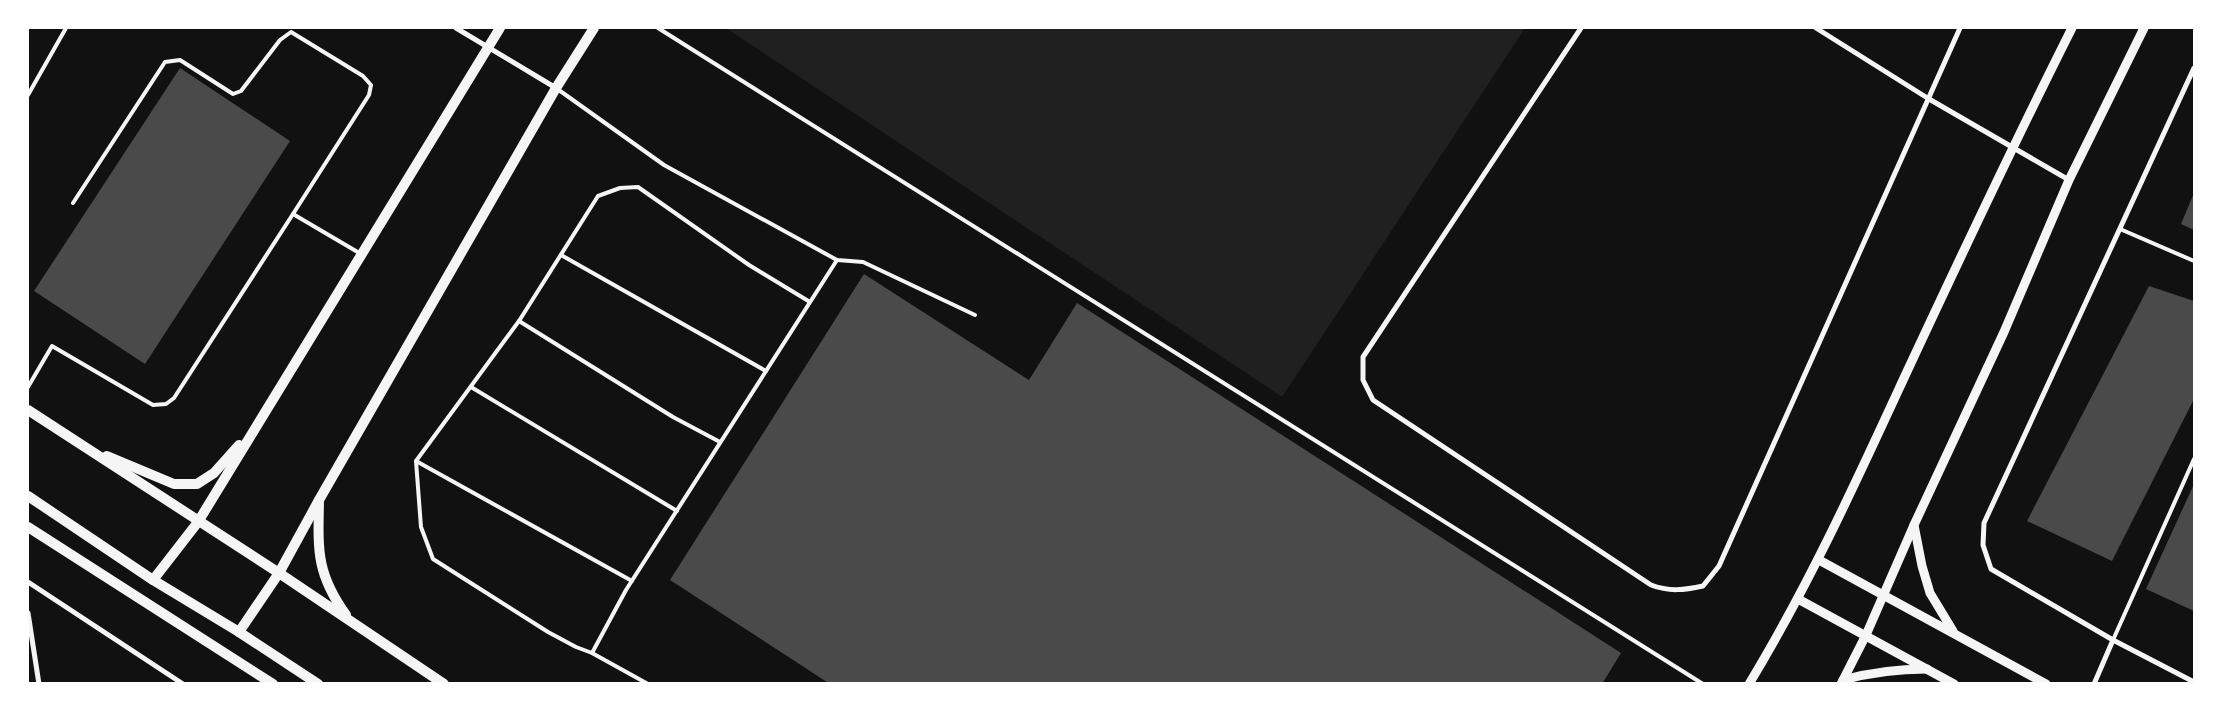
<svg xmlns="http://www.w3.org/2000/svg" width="2222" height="711" font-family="Quicksand,sans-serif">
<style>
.green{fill:#202020}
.building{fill:#4a4a4a}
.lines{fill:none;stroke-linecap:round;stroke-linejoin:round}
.service{stroke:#f5f5f5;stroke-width:4}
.minor{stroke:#f5f5f5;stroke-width:5}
.tertiary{stroke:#f5f5f5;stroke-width:9}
.secondary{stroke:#f5f5f5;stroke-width:10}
</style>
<rect width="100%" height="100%" fill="#111"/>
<path class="green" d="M726,28H1525L1282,397Z"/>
<g class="building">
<path d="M180,68L290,141L145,364L34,291Z"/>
<path d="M2194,193V230L2181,224Z"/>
<path d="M864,274L1029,380L1077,303L1621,653L1602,684H830L670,580Z"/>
<path d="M2149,286L2194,301V399L2112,561L2027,521Z"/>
<path d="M2194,484V611L2146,589Z"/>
</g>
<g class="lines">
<g class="service">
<path d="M658,28L1703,684"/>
<path d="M556,88L664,165L837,260L863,262L975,315"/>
<path d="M28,95L66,28"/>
<path d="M73,203L165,62L180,60L233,94L241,91L280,40L291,32L363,76L371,85L369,95L293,214"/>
<path d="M2120,229L2194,261"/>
<path d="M561,255L766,371"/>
<path d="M810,302L749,265L638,187L620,188L598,196L519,321L416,461L421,527L433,559L548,632L576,647L592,653L626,590L837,260"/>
<path d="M519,321L673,417L720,442"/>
<path d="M28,387L52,346L153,405L166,404L174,398L293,214L361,254"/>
<path d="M471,387L677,511"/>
<path d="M416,461L632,581"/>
<path d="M2113,640L2194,459"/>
<path d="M592,653L648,684"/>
</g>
<g class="minor">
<path d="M456,28L556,88"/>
<path d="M1581,28L1363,357V380L1373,400L1651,585C1669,592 1685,590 1703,586L1719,566L1960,28"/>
<path d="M1816,28L1929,99L2069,180"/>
<path d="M2194,68L1984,523L1983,545L1991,569L2113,640L2194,682"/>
<path d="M28,582L183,684"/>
<path d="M28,613L39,684"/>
<path d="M2094,684L2113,640"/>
</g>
<g class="tertiary">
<path d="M1914,525L1922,566L1930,593L1953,631"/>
<path d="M1819,560L2046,684"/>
<path d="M1798,599L1954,684"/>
<path d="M1843,680C1872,672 1897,669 1927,669"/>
<path d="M1749,684C1809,585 1856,482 1904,378C1959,260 2014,143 2072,28"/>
<path d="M1841,684L1866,635L1914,525L2004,332L2069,180L2144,28"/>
</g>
<g class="secondary">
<path d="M28,410L279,573L444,684"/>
<path d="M107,456L174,484H197L214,473L239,445"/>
<path d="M28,496L153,580L239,632L318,684"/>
<path d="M319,501C318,550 316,573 346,615"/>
<path d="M28,527L273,684"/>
<path d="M153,580L198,522L500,28"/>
<path d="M239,632L279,573L319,500L556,88L594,28"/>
</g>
</g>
<rect width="2222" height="711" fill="none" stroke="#ffffff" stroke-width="58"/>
</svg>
